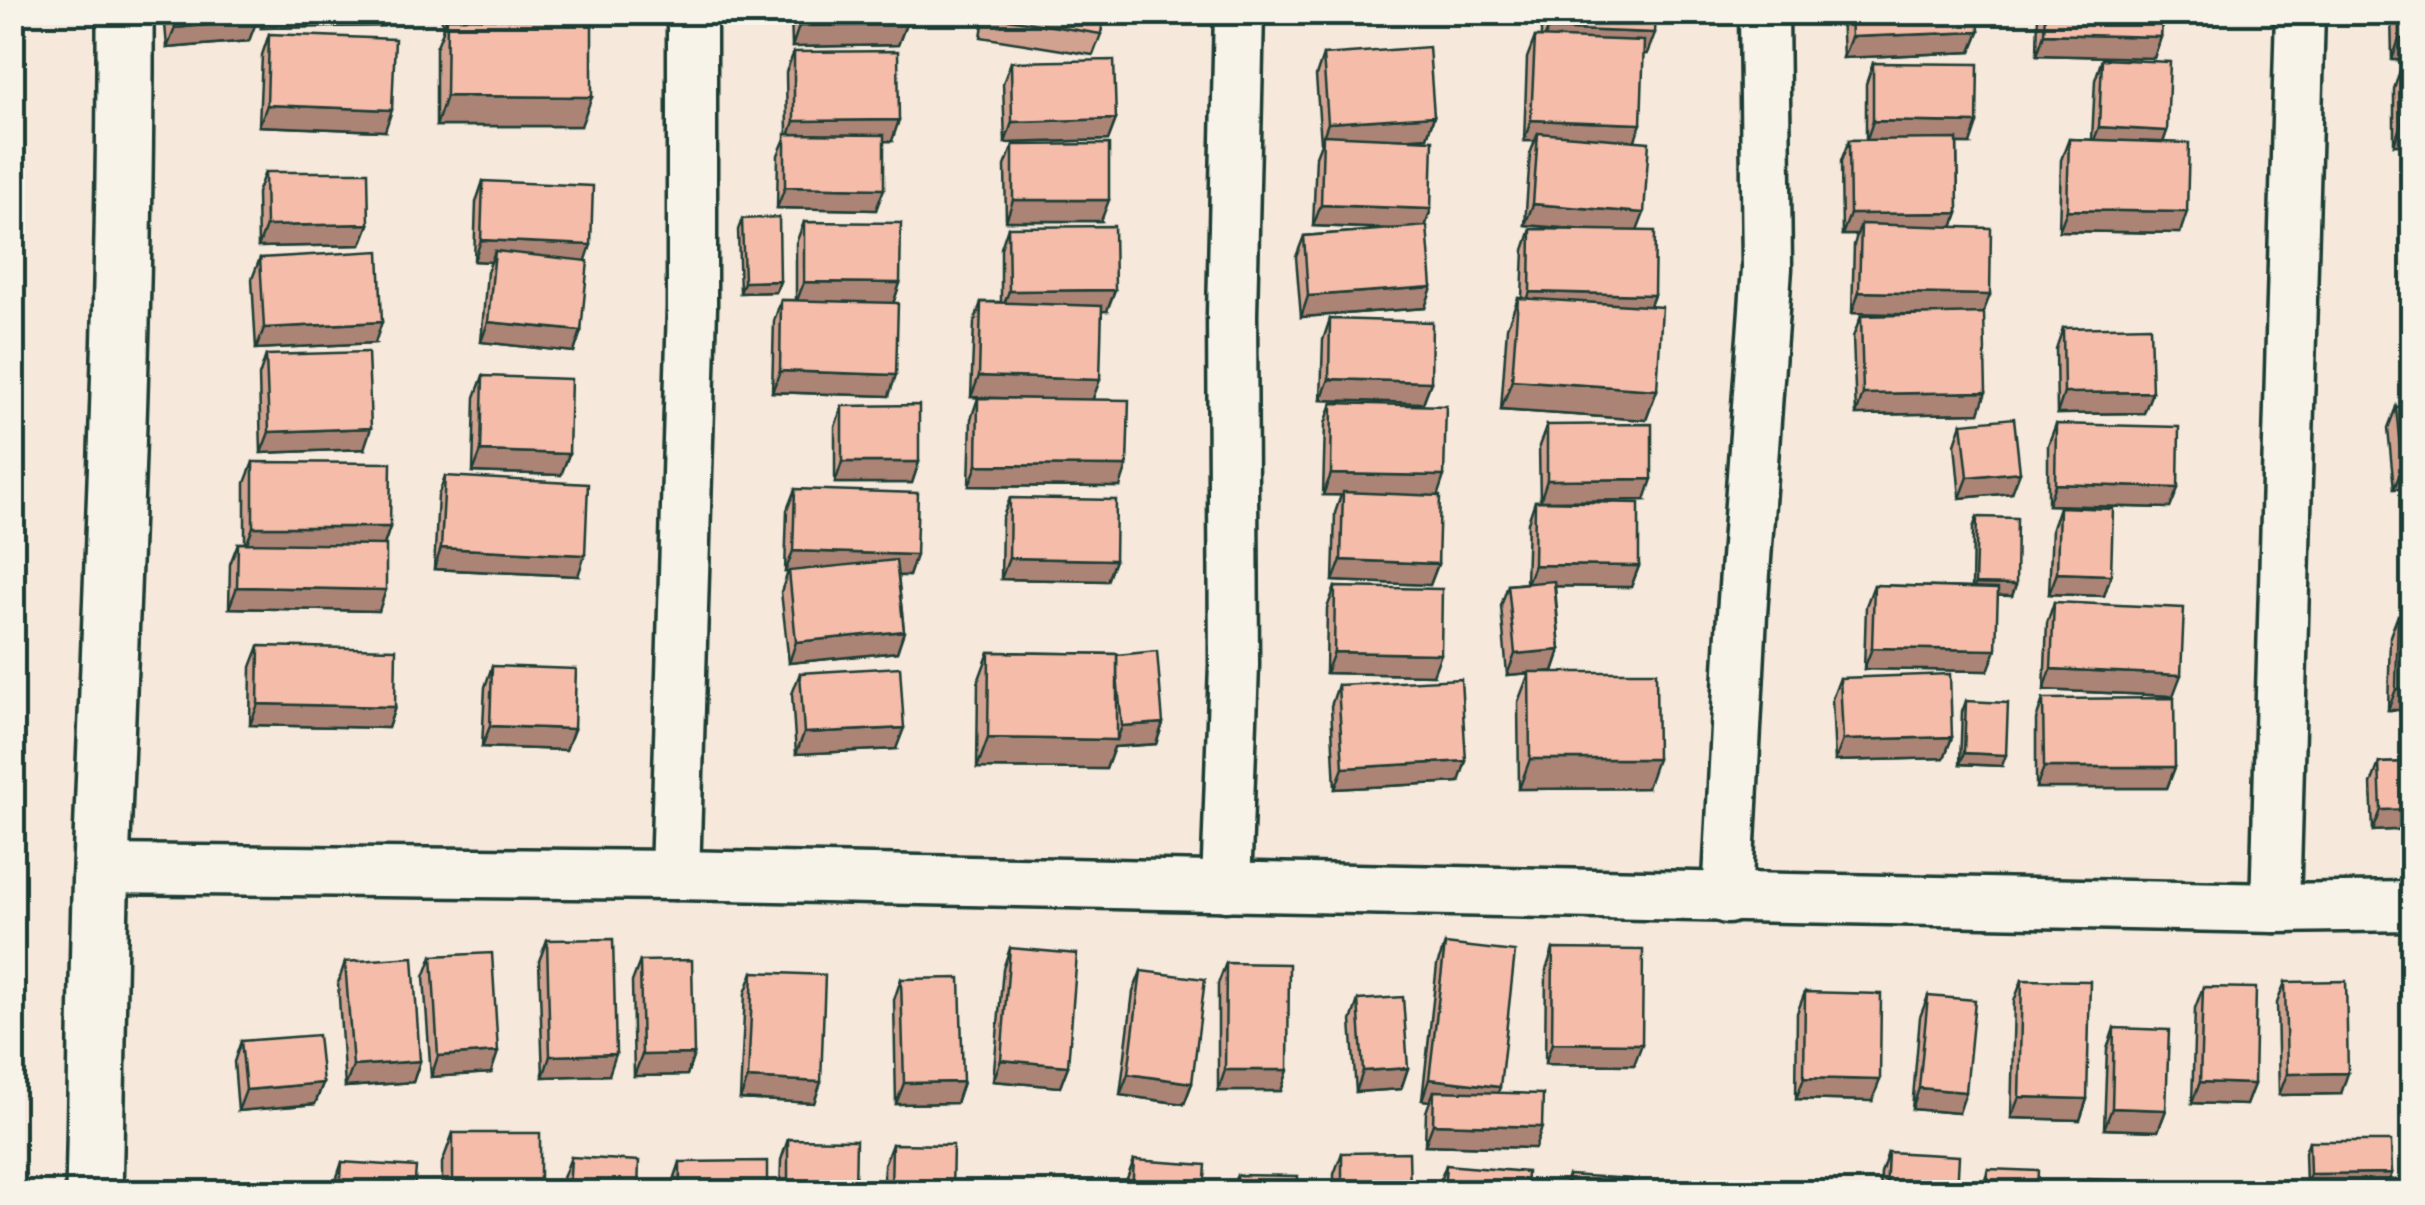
<svg xmlns="http://www.w3.org/2000/svg" width="2425" height="1205" font-family="Kalam,sans-serif">
<style>
.lines{fill:none;stroke-linecap:round;stroke-linejoin:round}
.street-casing{stroke:#1f3d34;stroke-width:55}
.secondary-casing{stroke:#1f3d34;stroke-width:62}
.street{stroke:#f7f3e8;stroke-width:48}
.secondary{stroke:#f7f3e8;stroke-width:55}
.wall{fill:#d2a291;stroke:#1f3d34;stroke-width:2.5}
.shaded-wall{fill:#ab8476;stroke:#1f3d34;stroke-width:2.5}
.building{fill:#f4bca9;stroke:#1f3d34;stroke-width:2.5}
</style>
<rect width="100%" height="100%" fill="#f6e8db"/>
<filter id="ink" filterUnits="userSpaceOnUse"><feTurbulence type="fractalNoise" baseFrequency=".01" numOctaves="2"/><feDisplacementMap in="SourceGraphic" scale="20" xChannelSelector="R" yChannelSelector="G"/><feConvolveMatrix kernelMatrix="1 2 1 2 8 2 1 2 1" color-interpolation-filters="sRGB"/></filter>
<g filter="url(#ink)">
<g class="lines">
<defs>
<g id="street">
<path d="M101,869L675,875L2275,908L2412,906"/>
<path d="M675,875L692,307V12"/>
<path d="M1226,887L1234,665L1232,314L1239,12"/>
<path d="M1727,899L1742,614L1767,268L1764,12"/>
<path d="M2275,908L2300,12"/>
</g>
<path id="secondary" d="M94,1192C97,1084 97,976 101,867C112,582 126,298 125,12"/>
</defs>
<use href="#street" class="street-casing"/>
<use href="#secondary" class="secondary-casing"/>
<use href="#street" class="street"/>
<use href="#secondary" class="secondary"/>
</g>
<g class="wall">
<path d="M164,12H256L249,41L167,48Z"/>
<path d="M260,12H389L384,26L261,28Z"/>
<path d="M441,12H574L571,20L581,126H436V48L443,31Z"/>
<path d="M791,12H906V24L898,45L792,47Z"/>
<path d="M985,12H1104L1101,34L1093,55L981,37Z"/>
<path d="M1541,12H1656L1647,54H1643L1635,141L1637,231L1654,295L1650,306L1657,390L1646,420L1501,410L1507,327L1518,298H1522L1524,250L1531,229L1586,230L1525,225L1530,154L1535,141H1524L1527,58L1535,37H1541Z"/>
<path d="M1841,12H1978L1979,32L1971,52L1843,58Z"/>
<path d="M2038,12H2162L2161,37L2154,58L2037,55Z"/>
<path d="M2391,12H2412V60H2392Z"/>
<path d="M269,34L385,131L259,126L262,55Z"/>
<path d="M794,52L892,141H884L876,210L777,208L778,155L787,134L786,72Z"/>
<path d="M1323,55L1434,116L1427,137L1405,139L1431,209L1425,227V308L1301,317L1296,257L1304,236L1392,229L1313,226L1316,156L1321,143L1316,76Z"/>
<path d="M2102,59L2167,131L2163,142L2180,233L2059,231L2061,160L2069,139L2092,140L2095,80Z"/>
<path d="M1011,62L1116,119L1108,140L1005,143L1003,83Z"/>
<path d="M1873,63L1970,144H1957L1958,213L1953,227L1983,313L1979,413L1856,415L1853,337L1861,316L1928,314L1852,313L1854,245L1857,235H1842L1841,161L1849,140H1866V84Z"/>
<path d="M2401,68L2412,145H2394V89Z"/>
<path d="M1013,145L1101,221H1006L1005,166Z"/>
<path d="M265,172L369,224L361,245L258,247L257,193Z"/>
<path d="M483,181L585,261L581,331L574,352L481,342L487,272L491,262L474,261L476,202Z"/>
<path d="M2412,213V311H2407V227Z"/>
<path d="M742,219L780,281L776,292L740,293L738,230Z"/>
<path d="M804,222L900,283L893,303L889,396L772,392L774,321L781,300H796V243Z"/>
<path d="M1008,227L1107,311H1102L1093,400L1120,487L969,486L971,419L978,398H1010L971,397L974,323L981,302H1001V248Z"/>
<path d="M260,258L375,343L256,349L252,279Z"/>
<path d="M1330,319L1431,382L1423,403L1321,400L1323,340Z"/>
<path d="M2063,328L2152,392L2144,413L2057,414L2056,349Z"/>
<path d="M266,355L364,449L261,453L259,376Z"/>
<path d="M483,376L569,454L561,475L473,472L475,397Z"/>
<path d="M1332,403L1437,496L1438,564L1430,585L1333,581L1335,513L1341,495H1323L1325,424Z"/>
<path d="M842,406L919,462L912,483H835V427Z"/>
<path d="M2396,407L2412,488L2394,489L2388,428Z"/>
<path d="M1962,423L2012,493L1960,498L1955,444Z"/>
<path d="M2056,424L2178,488L2170,508L2048,505V445Z"/>
<path d="M1547,425L1645,500L1541,501L1639,566L1631,587L1555,586L1560,650L1553,671L1542,672L1647,788L1519,789L1518,702L1529,673L1507,675L1501,606L1508,585L1526,583L1528,522L1535,501H1540L1539,446Z"/>
<path d="M253,462L390,527L384,545L379,611L229,608L230,564L238,543H245V483Z"/>
<path d="M445,476L578,576L434,569L438,496Z"/>
<path d="M795,489L916,555L909,576H898L904,631L897,652L789,663L781,592L788,572H785L787,510Z"/>
<path d="M1010,498L1115,560L1107,581L1001,579L1002,519Z"/>
<path d="M2059,507L2111,575L2104,596L2049,594L2052,528Z"/>
<path d="M1977,517L2016,585L2012,596L1998,595L1988,671L1864,669L1866,606L1874,585L1972,588L1973,528Z"/>
<path d="M1335,587L1433,675L1326,673L1327,608Z"/>
<path d="M2054,602L2173,696L2044,690L2047,623Z"/>
<path d="M2398,615H2412V710H2388L2390,636Z"/>
<path d="M259,646L395,707L388,728L250,725L251,667Z"/>
<path d="M989,652L1117,654L1163,723L1156,744L1114,747L1106,769L977,768L978,682Z"/>
<path d="M492,666L574,729L566,750L482,747L485,687Z"/>
<path d="M800,673L896,749L796,754L792,694Z"/>
<path d="M1840,678L1952,737L1944,758L1835,761L1832,699Z"/>
<path d="M1338,685L1459,782L1335,789L1331,706Z"/>
<path d="M2043,699L2175,767L2167,788H2036V720Z"/>
<path d="M1966,701L2002,766L1960,764L1962,712Z"/>
<path d="M2412,762V829L2373,831L2371,784L2379,763Z"/>
<path d="M547,940L609,1075L543,1077L539,961Z"/>
<path d="M1445,944L1498,1093L1542,1127L1535,1148L1425,1145L1426,1112L1430,1101L1422,1100L1437,965Z"/>
<path d="M1010,948L1068,1066L1060,1087L993,1081L1003,969Z"/>
<path d="M1553,949L1634,1065L1545,1064L1546,970Z"/>
<path d="M432,956L491,1073L431,1077L424,977Z"/>
<path d="M640,961L694,1054L687,1075L634,1076L632,982Z"/>
<path d="M345,962L420,1061L413,1082L345,1087L338,983Z"/>
<path d="M1226,963L1288,1070L1281,1091H1218V984Z"/>
<path d="M1141,971L1192,1083L1184,1104L1120,1095L1133,992Z"/>
<path d="M753,972L821,1082L814,1103L740,1099L745,993Z"/>
<path d="M901,979L963,1082L956,1103L896,1104L894,1000Z"/>
<path d="M2022,980L2087,1099L2080,1120L2011,1118L2014,1001Z"/>
<path d="M2285,982L2341,1094L2279,1095L2277,1003Z"/>
<path d="M2203,987L2254,1084L2246,1105L2192,1103L2195,1008Z"/>
<path d="M1805,992L1872,1101L1796,1099L1797,1013Z"/>
<path d="M1928,996L1959,1113L1912,1109L1920,1017Z"/>
<path d="M1358,1000L1408,1068L1401,1089L1356,1092L1351,1021Z"/>
<path d="M2114,1028L2166,1110L2158,1131L2104,1129L2107,1049Z"/>
<path d="M241,1041L323,1083L315,1104L238,1111L234,1062Z"/>
<path d="M453,1133L540,1192H442V1163Z"/>
<path d="M788,1139L855,1192H780L781,1160Z"/>
<path d="M2309,1141L2392,1173L2388,1184L2306,1185L2305,1152Z"/>
<path d="M892,1144L952,1192H884V1165Z"/>
<path d="M1888,1152L1957,1192H1880L1881,1173Z"/>
<path d="M1342,1153L1410,1192H1334V1174Z"/>
<path d="M571,1157L638,1192H563V1178Z"/>
<path d="M1134,1160L1204,1192H1126V1181Z"/>
<path d="M342,1162L414,1192H334L335,1183Z"/>
<path d="M680,1162L767,1192H673V1183Z"/>
<path d="M1446,1165L1526,1192H1438V1186Z"/>
<path d="M1988,1169L2037,1192H1981Z"/>
<path d="M1237,1175L1297,1192H1230Z"/>
<path d="M1568,1175L1631,1192H1562Z"/>
</g>
<g class="shaded-wall">
<path d="M266,12H389L384,26L261,28Z"/>
<path d="M448,12H574L567,31L447,18L442,31Z"/>
<path d="M257,20L249,41L167,48L175,28Z"/>
<path d="M906,24L898,45L792,47L799,26Z"/>
<path d="M1548,29L1655,33L1647,54L1540,50Z"/>
<path d="M1979,32L1971,52L1843,58L1851,37Z"/>
<path d="M2044,34L2161,37L2154,58L2037,55Z"/>
<path d="M2399,39H2412V60H2392Z"/>
<path d="M446,96L592,97L581,126H436Z"/>
<path d="M267,105L392,110L385,131L259,126Z"/>
<path d="M1434,116L1427,137L1323,144V137L1328,123Z"/>
<path d="M1116,119L1108,140L1005,143L1012,122Z"/>
<path d="M899,120L892,141L787,142L794,121Z"/>
<path d="M1531,120L1641,124L1633,145L1538,133L1535,141H1524Z"/>
<path d="M1873,121L1977,123L1970,144L1866,142Z"/>
<path d="M2401,124H2412V145H2394Z"/>
<path d="M2099,127L2167,131L2160,152L2091,148Z"/>
<path d="M785,187L884,189L876,210L777,208Z"/>
<path d="M1013,200H1109L1101,221H1006Z"/>
<path d="M1533,204L1644,213L1636,234L1525,225Z"/>
<path d="M1321,205L1431,209L1424,230L1313,226Z"/>
<path d="M2067,210L2187,212L2180,233L2059,231Z"/>
<path d="M1958,213L1951,234L1861,224L1857,235H1842L1850,214Z"/>
<path d="M369,224L361,245L258,247L266,226Z"/>
<path d="M481,240L591,245L584,266L495,251L491,262L474,261Z"/>
<path d="M780,281L776,292L740,293L744,282Z"/>
<path d="M804,282L900,283L893,304L796,303Z"/>
<path d="M1432,287L1425,308L1301,317L1308,296Z"/>
<path d="M1115,290L1107,311L1001,312L1009,291Z"/>
<path d="M1530,292L1654,295L1646,316L1522,313Z"/>
<path d="M1859,292L1990,295L1982,316L1852,313Z"/>
<path d="M2412,296V311H2407Z"/>
<path d="M382,322L375,343L256,349L264,328Z"/>
<path d="M488,322L581,331L574,352L481,342Z"/>
<path d="M780,371L896,375L889,396L772,392Z"/>
<path d="M979,376L1100,380L1092,401L971,397Z"/>
<path d="M1329,379L1431,382L1423,403L1321,400Z"/>
<path d="M1512,380L1657,390L1646,420L1501,410Z"/>
<path d="M1986,392L1979,413L1856,415L1863,394Z"/>
<path d="M2152,392L2144,413L2057,414L2064,393Z"/>
<path d="M371,428L364,449L261,453L269,432Z"/>
<path d="M481,451L569,454L561,475L473,472Z"/>
<path d="M842,462H919L912,483H835Z"/>
<path d="M977,465L1127,466L1120,487L969,486Z"/>
<path d="M2412,467V488L2394,489L2402,468Z"/>
<path d="M2020,472L2012,493L1960,498L1968,477Z"/>
<path d="M1331,474L1444,476L1437,497L1323,495Z"/>
<path d="M1652,479L1645,500L1540,501L1547,480Z"/>
<path d="M2055,484L2178,488L2170,508L2048,505Z"/>
<path d="M253,527H390L383,548H245Z"/>
<path d="M441,548L585,555L578,576L434,569Z"/>
<path d="M793,551L916,555L909,576L785,572Z"/>
<path d="M1009,558L1115,560L1107,581L1001,579Z"/>
<path d="M1341,560L1438,564L1430,585L1333,581Z"/>
<path d="M1534,565L1639,566L1631,587L1526,586Z"/>
<path d="M2057,573L2111,575L2104,596L2049,594Z"/>
<path d="M1975,584L2016,585L2012,596L1972,595Z"/>
<path d="M237,587L386,590L379,611L229,608Z"/>
<path d="M904,631L897,652L789,663L796,642Z"/>
<path d="M1872,648L1996,650L1988,671L1864,669Z"/>
<path d="M1560,650L1553,671L1507,675L1515,654Z"/>
<path d="M1334,652L1441,654L1433,675L1326,673Z"/>
<path d="M2051,669L2181,675L2173,696L2044,690Z"/>
<path d="M2396,689H2412V710H2388Z"/>
<path d="M258,704L395,707L388,728L250,725Z"/>
<path d="M1163,723L1156,744L1114,747L1106,769L977,768L988,738L1117,740L1122,726Z"/>
<path d="M490,726L574,729L566,750L482,747Z"/>
<path d="M904,728L896,749L796,754L804,733Z"/>
<path d="M1952,737L1944,758L1835,761L1843,740Z"/>
<path d="M1964,753L2006,755L2002,766L1960,764Z"/>
<path d="M1530,759H1657L1647,788L1519,789Z"/>
<path d="M1466,761L1459,782L1335,789L1343,768Z"/>
<path d="M2044,767H2175L2167,788H2036Z"/>
<path d="M2412,809V829L2373,831L2381,810Z"/>
<path d="M1552,1043L1642,1044L1634,1065L1545,1064Z"/>
<path d="M498,1052L491,1073L431,1077L438,1056Z"/>
<path d="M616,1054L609,1075L543,1077L550,1056Z"/>
<path d="M694,1054L687,1075L634,1076L642,1055Z"/>
<path d="M1001,1060L1068,1066L1060,1087L993,1081Z"/>
<path d="M420,1061L413,1082L345,1087L353,1066Z"/>
<path d="M1408,1068L1401,1089L1356,1092L1363,1071Z"/>
<path d="M1225,1070H1288L1281,1091H1218Z"/>
<path d="M2348,1073L2341,1094L2279,1095L2287,1074Z"/>
<path d="M1128,1074L1192,1083L1184,1104L1120,1095Z"/>
<path d="M748,1078L821,1082L814,1103L740,1099Z"/>
<path d="M1804,1078L1880,1080L1872,1101L1796,1099Z"/>
<path d="M1429,1079L1500,1087L1493,1108L1434,1091L1430,1101L1422,1100Z"/>
<path d="M963,1082L956,1103L896,1104L904,1083Z"/>
<path d="M2200,1082L2254,1084L2246,1105L2192,1103Z"/>
<path d="M323,1083L315,1104L238,1111L246,1090Z"/>
<path d="M1919,1088L1966,1092L1959,1113L1912,1109Z"/>
<path d="M2019,1097L2087,1099L2080,1120L2011,1118Z"/>
<path d="M2112,1108L2166,1110L2158,1131L2104,1129Z"/>
<path d="M1433,1124L1542,1127L1535,1148L1425,1145Z"/>
<path d="M2392,1173L2388,1184L2306,1185L2310,1174Z"/>
</g>
<g class="building">
<path d="M173,12H256L257,20L175,28Z"/>
<path d="M799,12H906V24L799,26Z"/>
<path d="M989,12H1104L1101,34L989,16Z"/>
<path d="M1548,12H1656L1655,33L1548,29Z"/>
<path d="M1850,12H1978L1979,32L1851,37Z"/>
<path d="M2045,12H2162L2161,37L2044,34Z"/>
<rect x="2399" y="12" width="13" height="27"/>
<path d="M447,18L592,20V97L446,96Z"/>
<path d="M269,34L395,39L392,110L267,105Z"/>
<path d="M1535,37L1644,41L1641,124L1531,120Z"/>
<path d="M1429,47L1434,116L1328,123L1323,55Z"/>
<path d="M898,51L899,120L794,121V52Z"/>
<path d="M2102,59L2170,62L2167,131L2099,127Z"/>
<path d="M1114,60L1116,119L1012,122L1011,62Z"/>
<path d="M1873,63L1978,64L1977,123L1873,121Z"/>
<rect x="2401" y="68" width="11" height="56"/>
<path d="M1538,133L1649,142L1644,213L1533,204Z"/>
<path d="M785,134L884,135V189L785,187Z"/>
<path d="M1323,135L1433,140L1431,209L1321,205Z"/>
<path d="M1957,139L1958,213L1850,214L1849,140Z"/>
<path d="M2069,139L2189,143L2187,212L2067,210Z"/>
<path d="M1109,144V200H1013V145Z"/>
<path d="M265,172H368L369,224L266,226Z"/>
<path d="M483,181L593,186L591,245L481,240Z"/>
<path d="M779,217L780,281L744,282L742,219Z"/>
<path d="M804,222L901,223L900,283L804,282Z"/>
<path d="M1861,224L1991,228L1990,295L1859,292Z"/>
<path d="M1114,226L1115,290L1009,291L1008,227Z"/>
<path d="M1427,226L1432,287L1308,296L1304,236Z"/>
<path d="M1531,229L1655,231L1654,295L1530,292Z"/>
<path d="M379,251L382,322L264,328L260,258Z"/>
<path d="M495,251L588,261L581,331L488,322Z"/>
<path d="M1518,298L1662,307L1657,390L1512,380Z"/>
<path d="M781,300L898,303L896,375L780,371Z"/>
<path d="M981,302L1102,306L1100,380L979,376Z"/>
<path d="M1984,313L1986,392L1863,394L1861,316Z"/>
<path d="M1330,319L1432,322L1431,382L1329,379Z"/>
<path d="M2150,326L2152,392L2064,393L2063,328Z"/>
<path d="M368,352L371,428L269,432L266,355Z"/>
<path d="M483,376L571,379L569,454L481,451Z"/>
<path d="M978,398L1129,400L1127,466L977,465Z"/>
<path d="M1332,403L1446,406L1444,476L1331,474Z"/>
<path d="M919,405V462H842V406Z"/>
<path d="M2412,406V467L2402,468L2396,407Z"/>
<path d="M2014,418L2020,472L1968,477L1962,423Z"/>
<path d="M1652,424V479L1547,480V425Z"/>
<path d="M2056,424L2179,427L2178,488L2055,484Z"/>
<path d="M253,462L391,463L390,527H253Z"/>
<path d="M445,476L588,484L585,555L441,548Z"/>
<path d="M795,489L918,493L916,555L793,551Z"/>
<path d="M1343,492L1440,496L1438,564L1341,560Z"/>
<path d="M1010,498L1116,500L1115,560L1009,558Z"/>
<path d="M1535,501L1639,503V566L1534,565Z"/>
<path d="M2059,507L2113,509L2111,575L2057,573Z"/>
<path d="M1977,517L2017,518L2016,585L1975,584Z"/>
<path d="M238,543L386,545V590L237,587Z"/>
<path d="M896,560L904,631L796,642L789,571Z"/>
<path d="M1554,581L1560,650L1515,654L1508,585Z"/>
<path d="M1874,585L1998,589L1996,650L1872,648Z"/>
<path d="M1335,587L1442,589L1441,654L1334,652Z"/>
<path d="M2054,602L2184,608L2181,675L2051,669Z"/>
<path d="M2398,615H2412V689H2396Z"/>
<path d="M259,646L396,649L395,707L258,704Z"/>
<path d="M1157,651L1163,723L1122,726L1117,676V655Z"/>
<path d="M989,652L1117,654V740L988,738Z"/>
<path d="M492,666L576,669L574,729L490,726Z"/>
<path d="M900,667L904,728L804,733L800,673Z"/>
<path d="M1529,672H1656L1657,759H1530Z"/>
<path d="M1950,674L1952,737L1843,740L1840,678Z"/>
<path d="M1461,679L1466,761L1343,768L1338,685Z"/>
<path d="M2174,698L2175,767H2044L2043,699Z"/>
<path d="M1966,701L2008,703L2006,755L1964,753Z"/>
<path d="M2412,762V809L2381,810L2379,763Z"/>
<path d="M613,939L616,1054L550,1056L547,940Z"/>
<path d="M1445,944L1515,952L1500,1087L1429,1079Z"/>
<path d="M1010,948L1077,954L1068,1066L1001,1060Z"/>
<path d="M1553,949L1643,950L1642,1044L1552,1043Z"/>
<path d="M492,953L498,1052L438,1056L432,956Z"/>
<path d="M413,957L420,1061L353,1066L345,962Z"/>
<path d="M692,960L694,1054L642,1055L640,961Z"/>
<path d="M1226,963L1289,964L1288,1070H1225Z"/>
<path d="M1141,971L1205,979L1192,1083L1128,1074Z"/>
<path d="M753,972L825,975L821,1082L748,1078Z"/>
<path d="M960,978L963,1082L904,1083L901,979Z"/>
<path d="M2022,980L2090,981L2087,1099L2019,1097Z"/>
<path d="M2346,981L2348,1073L2287,1074L2285,982Z"/>
<path d="M2203,987L2256,988L2254,1084L2200,1082Z"/>
<path d="M1805,992L1881,994L1880,1080L1804,1078Z"/>
<path d="M1928,996L1975,1000L1966,1092L1919,1088Z"/>
<path d="M1403,997L1408,1068L1363,1071L1358,1000Z"/>
<path d="M2114,1028L2169,1030L2166,1110L2112,1108Z"/>
<path d="M318,1035L323,1083L246,1090L241,1041Z"/>
<path d="M1434,1091L1543,1094L1542,1127L1433,1124Z"/>
<rect x="453" y="1133" width="87" height="59"/>
<path d="M788,1139L856,1140L855,1192H788Z"/>
<path d="M2309,1141H2391L2392,1173L2310,1174Z"/>
<path d="M892,1144L953,1145L952,1192H891Z"/>
<path d="M1409,1152L1410,1192H1342V1153Z"/>
<path d="M1888,1152L1959,1156L1957,1192H1886Z"/>
<path d="M571,1157L639,1161L638,1192H569Z"/>
<path d="M1134,1160L1206,1165L1204,1192H1132Z"/>
<path d="M767,1161V1192H680V1162Z"/>
<path d="M342,1162L416,1167L414,1192H340Z"/>
<path d="M1446,1165L1527,1172L1526,1192H1444Z"/>
<path d="M1988,1169L2038,1171L2037,1192H1987Z"/>
<path d="M1237,1175L1298,1176L1297,1192H1237Z"/>
<path d="M1568,1175L1632,1179L1631,1192H1567Z"/>
<path d="M2088,1179L2156,1182V1192H2088Z"/>
<path d="M2294,1188V1192H2268V1189Z"/>
<path d="M1085,1190V1192H1015Z"/>
</g>
</g>
<rect width="2425" height="1205" fill="none" stroke="#f7f3e8" stroke-width="50"/>
<rect x="25" y="25" width="2375" height="1155" fill="none" stroke="#1f3d34" stroke-width="4" filter="url(#ink)"/>
</svg>
